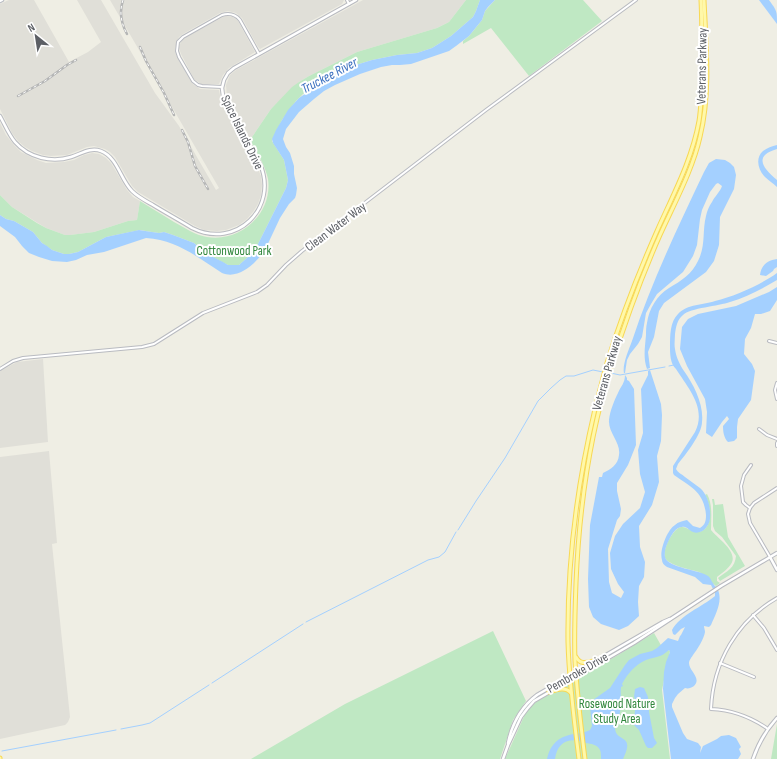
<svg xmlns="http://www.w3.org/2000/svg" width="777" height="759" font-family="'Sofia Sans Condensed',sans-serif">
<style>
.industrial{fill:#e0dfd8}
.green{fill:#bfe8c3}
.water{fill:#a4d0ff}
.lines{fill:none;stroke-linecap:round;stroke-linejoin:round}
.stream{stroke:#a4d0ff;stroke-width:1}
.minor-casing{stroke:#b9bbc1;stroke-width:4}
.tertiary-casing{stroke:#b9bbc1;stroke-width:4.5}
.secondary-casing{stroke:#b9bcc3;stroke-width:4.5}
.primary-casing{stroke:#f8d854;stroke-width:5}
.minor{stroke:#fff;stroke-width:2}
.tertiary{stroke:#fff;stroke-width:2.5}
.secondary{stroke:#fff;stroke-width:2.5}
.primary{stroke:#fff8a9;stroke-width:3}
.rail-casing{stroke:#b5b6b6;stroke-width:2.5}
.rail{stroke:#fff;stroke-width:1;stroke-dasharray:3;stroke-linecap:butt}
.labels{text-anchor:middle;stroke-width:4;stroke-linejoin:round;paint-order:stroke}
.street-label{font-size:13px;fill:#5c5f65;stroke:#fff}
.park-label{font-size:13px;fill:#31873d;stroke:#fff}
.water-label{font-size:14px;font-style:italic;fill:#3e72c0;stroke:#fff}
</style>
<rect width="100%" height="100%" fill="#efeee4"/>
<g class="industrial">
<path d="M9,0H34L69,62L88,52L101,42L77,0H101L155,93L179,126L216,190L219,188L110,0H344L342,4L260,49L258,47L242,18L236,13L228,11L220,13L183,34L179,37L177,41L175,49L176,55L193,84L200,89L219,90L221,101L255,162L261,176L262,185L261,195L258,204L253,212L247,219L239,225L226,230L217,231L204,230L195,226L138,192L132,186L115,157L110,152L105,149L94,146L87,147L67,155L51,156L43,155L32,151L25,147L18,141L12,133L0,109V4Z"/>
<path d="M363,0H466L449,22L437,28L357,52L309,76L299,82L271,109L250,140L227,97L226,85L230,75L236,70Z"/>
<path d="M226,16L233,17L238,21L255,52L229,68L223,75L219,84H201L194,79L181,54L179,48L180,44L182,40L186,37L223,17Z"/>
<path d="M0,123L6,135L14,145L21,152L37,160L46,163L64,162L74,160L84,155L92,153L99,154L106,158L111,163L127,190L133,197L140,201L137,220L128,221L94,232L70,235H65L46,228L12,207L0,195Z"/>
<path d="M43,359L48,442L0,448V371L17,362Z"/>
<path d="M49,451L57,543L52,544L70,717L68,722L65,725L0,739V457Z"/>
</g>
<g class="green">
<path d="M466,0H480L476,11L473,17L451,36L440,43L432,48L417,53L397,55L372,60L359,64L349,68L318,85L303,94L296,101L282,120L272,141L284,160L288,180L286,188L255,250L248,257L239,265H228L222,262L207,254L194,243L173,235L164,232L159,233L152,232L140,230L106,237L78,252L69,254H64L52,250L42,243L33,232L14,221L6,219L0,215V195L12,207L37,223L46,228L65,235H70L94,232L128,221L137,220L140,201C151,208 163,215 174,222C185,228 195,235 207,237C240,243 273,213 268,179C265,165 257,153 250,140L271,109L292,87L299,82L309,76L357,52L437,28L449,22Z"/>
<path d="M495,0H583L602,21L529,76L491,28L463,44V41L469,36L478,25L482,20L485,11Z"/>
<path d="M707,494C713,505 711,518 711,530C717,538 739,552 731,564C728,569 722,573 717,577V581L720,583L716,586C710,582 705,575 699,572C692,570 668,565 665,558C662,551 672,529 681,527C687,526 692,533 698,532C714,530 711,505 705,495Z"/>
<path d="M712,499H714L715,505L723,504L728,537L745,566L720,581L718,578C727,571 735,568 736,556L722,537L715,531L713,526V505Z"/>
<path d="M493,631L526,701L513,720L500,759H251L345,704Z"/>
<path d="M654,633L662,647L670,651L662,690L670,759H505L526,712L536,702L618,655Z"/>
<path d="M777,723V759H771L777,724Z"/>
</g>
<g class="water">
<path d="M480,0H495L488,7L485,11L482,20L469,36L456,46L449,51L411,64L400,65H392L381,67L360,74L335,85L324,91L314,99L299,112L286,129L283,139L286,147L290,153L294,166V174L297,188L296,195L295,198L289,204L280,218L265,250C256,263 239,280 222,273C197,257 177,240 146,238L104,252L87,255L76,260L67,262L52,261L39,257L29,253L22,246L15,237L0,226V215L6,219L14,221L33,232L42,243L47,246L52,250L64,254H69L78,252L106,237L139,230L152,232L159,233L164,232L173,235L194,243L207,254L223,262L228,265H239L248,257L255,250L286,188L288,180L284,160L273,143L272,139L276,130L288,110L299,98L318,85L349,68L359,64L372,60L397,55L417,53L432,48L440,43L451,36L473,17L476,11Z"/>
<path d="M759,0H769C777,11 777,11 777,24Z"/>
<path d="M777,145V149C753,156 763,168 777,180V187C773,183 768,180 765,177C758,170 755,158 763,151C767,148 772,146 777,145Z"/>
<path d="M716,159L725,160L730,163L734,167L736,175L734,189L720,217L719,245L714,261L706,272L664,303L659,311L654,337L648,352L650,368L647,369C643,358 645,347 646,335C646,331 646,327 647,323C649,309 657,295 669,288C681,281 692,274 698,261C706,245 702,232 706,216C707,211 709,206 712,202C715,196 720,192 722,186L718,183L716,184L710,192L702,210L700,219L697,245L693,256L683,272L657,294L651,304L646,313L642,337L638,344L630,354L627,360L625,373H624C622,365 629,349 632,341C651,283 678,227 704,172L709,163Z"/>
<path d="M777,259V267L774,269L773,271L766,276L760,275C761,265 768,260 777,259Z"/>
<path d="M777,273V280C762,289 746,297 730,302C719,306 690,308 683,315C677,320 676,327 675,334C675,339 674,344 675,349C676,357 680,365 684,371C694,385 704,405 702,422C702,434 686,454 678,464L676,469C678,473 682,474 685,477C690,481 695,484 700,488C708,495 711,508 710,519C709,527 701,535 693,532C690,531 688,528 685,527C676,525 671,536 668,542C666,546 664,552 665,557C667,568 701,570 708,576C711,578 711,581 713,583C714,586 717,587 718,590C723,602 715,615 711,625L709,627L704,626C704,628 705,630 705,632C704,639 697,650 693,655C692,657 689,660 689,663C689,671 702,678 694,686C691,688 688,689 685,688L678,694L675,698L672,704V707L683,733L687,739L698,743L701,747L700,753L703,746L717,739L721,736L729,735L736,738L741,747L739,749L741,754L738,759H671L663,689L664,672L666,662L670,652L669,650C660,658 657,656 646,660C635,665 628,673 622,684L623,686L621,687C620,696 622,704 620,712C619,718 615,722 615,727C615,744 636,732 623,759H601C601,756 601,752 600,750C597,744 591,744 586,743C583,743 582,742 580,741C565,738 557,745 555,759H547C549,749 555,739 566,736C574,733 582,734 590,730L592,726L590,707L593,700L610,688L625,665L629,660L640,654L652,651L657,648L668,638L678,641L680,636L681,635L685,627L681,629L675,635L673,634L672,630C680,615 702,607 715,596V593L711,585L703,584L695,577L667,567C664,565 662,563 662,560C659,551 667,530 675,525C678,522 683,521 687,520L693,526L700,528C705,525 706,521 706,515C704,492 691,487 674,475L673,473V466L695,432C707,408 688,388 676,369C670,364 670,353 670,346C670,335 670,322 678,314C687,304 704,305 715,301C735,296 760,285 777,273Z"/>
<path d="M777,287V300L770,311L761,314H755L751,328L745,339L744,354L752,364L755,371L751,400L738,419L737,427V438L734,441L728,442C724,438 723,432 723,426L729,419L727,416L722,422L712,437L706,433L707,412L705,399L687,366L680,349L682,327L688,319L698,314L736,306L769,292Z"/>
<path d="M650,370L661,404L662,415L661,441L657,456L659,482L652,505L639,526L640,547L645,562L644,577L639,586L638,602L639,616L628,626L619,630L601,624L593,617L589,607L588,579L590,525L599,477H602L603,473C611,469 618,465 619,455C621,442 608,433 609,420C610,411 614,401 618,393C621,386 625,383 625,375L627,378V380L629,381L634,389L636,445L628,465L617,483V491L621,509L620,516L617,520L608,549L609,582L612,593L621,598L624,592L618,584L611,569L610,553L615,536L623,524L640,508L645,492L640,474L638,450L643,433L641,389L648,375V371Z"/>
<path d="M640,687L644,688L648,697L649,712L654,738L657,743L652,748H648L646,746L639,730L634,725V718L635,711L634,704L635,699L634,697L635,689Z"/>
</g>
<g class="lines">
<g class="stream">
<path d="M669,366L674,365"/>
<path d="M606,372L620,375L665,367"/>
<path d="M458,530L476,501L505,458L538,401L551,388L560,380L566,376H574L593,370L603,372"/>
<path d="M306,622L428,560L439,557L445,552L456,532"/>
<path d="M212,683L303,624"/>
<path d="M121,729L142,725L150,723L209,685"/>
<path d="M2,751L116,730"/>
</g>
<defs>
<g id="minor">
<path d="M347,0L349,4"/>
<path d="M222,87L202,86L198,85L193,81L179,57L177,51L178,42L183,37L222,15C229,13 235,14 240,20L259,54"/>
<path d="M769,341L777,343"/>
<path d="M0,369L13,361L23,358L142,347L154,344L203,313L257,292L267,285L286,265L302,251L486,110L636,0"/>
<path d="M777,383L775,390L777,399"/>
<path d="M759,429L767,435L777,439"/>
<path d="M777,446V443"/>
<path d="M750,508L746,505L743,502L741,486L744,475L751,465"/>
<path d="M770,557L750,523L748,514L750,508L754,503L777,488"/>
<path d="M753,615L764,628L777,650"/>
<path d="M720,663L754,677"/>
<path d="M768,729C751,717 732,710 711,709C713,662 737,621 777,598"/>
</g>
<g id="tertiary">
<path d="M0,116C5,125 9,135 15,142C29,158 52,163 71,157C81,154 90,147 101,151C118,158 120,179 132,191C138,197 146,201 153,205C166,213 179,220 192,228C236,250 279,208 260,164L223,96L222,88L224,80L228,73L234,68L356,0"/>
<path d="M770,557L777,570"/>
<path d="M508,743C512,724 521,707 537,695L663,622L670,619"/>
<path d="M503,759L508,745L521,717L527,709L534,701L567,682L634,643L721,586L777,553"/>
<path d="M753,759C758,744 766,730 777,718"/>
</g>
<path id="secondary" d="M0,1L2,0"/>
<g id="primary">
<path d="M576,657C581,666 588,662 597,660"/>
<path d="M549,692C556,690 565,686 571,693"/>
<path d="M0,758V759"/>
<path d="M579,759C574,720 569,681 568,642C567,563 577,485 595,409C599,393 603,378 607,363C621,318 638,274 657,231C673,195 692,160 699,121C702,102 702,82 702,63C702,42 702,21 701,0"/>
<path d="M585,759C581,727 577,694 575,661C574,635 575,609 576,583C579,510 589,437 611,367C625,322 641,278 660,235C674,204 693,169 700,137C711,92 706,45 704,0"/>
</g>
</defs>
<use href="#minor" class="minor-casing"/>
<use href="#tertiary" class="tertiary-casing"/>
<use href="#secondary" class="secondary-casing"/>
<use href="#primary" class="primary-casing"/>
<use href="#minor" class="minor"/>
<use href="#tertiary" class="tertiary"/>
<use href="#secondary" class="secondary"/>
<use href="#primary" class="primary"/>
<defs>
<g id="rail">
<path d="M123,0C119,12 121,23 127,34"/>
<path d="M140,47L146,61L164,93L174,115"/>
<path d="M18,96L45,81L67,65L76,60"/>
<path d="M182,130L188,142L195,166L208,189"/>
</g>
</defs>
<use href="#rail" class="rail-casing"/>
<use href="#rail" class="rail"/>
</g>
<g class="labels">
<g class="street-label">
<text transform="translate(701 66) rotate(-89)" y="5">Veterans Parkway</text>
<text transform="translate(243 132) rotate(64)" y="5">Spice Islands Drive</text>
<text transform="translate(335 226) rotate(-37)" y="5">Clean Water Way</text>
<text transform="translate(606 373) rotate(-74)" y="5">Veterans Parkway</text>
<text transform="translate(577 672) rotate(-30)" y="5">Pembroke Drive</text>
</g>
<g class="park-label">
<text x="234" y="255">Cottonwood Park</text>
<text x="617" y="708">Rosewood Nature<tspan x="617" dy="15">Study Area</tspan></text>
</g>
<g class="water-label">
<text transform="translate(329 75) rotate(-28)" y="5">Truckee River</text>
</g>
</g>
<g transform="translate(36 36) rotate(330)" stroke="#ffffff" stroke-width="3" paint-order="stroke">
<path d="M0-3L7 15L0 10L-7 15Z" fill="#5c5f65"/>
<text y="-6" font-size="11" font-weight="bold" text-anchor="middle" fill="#5c5f65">N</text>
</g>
</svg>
